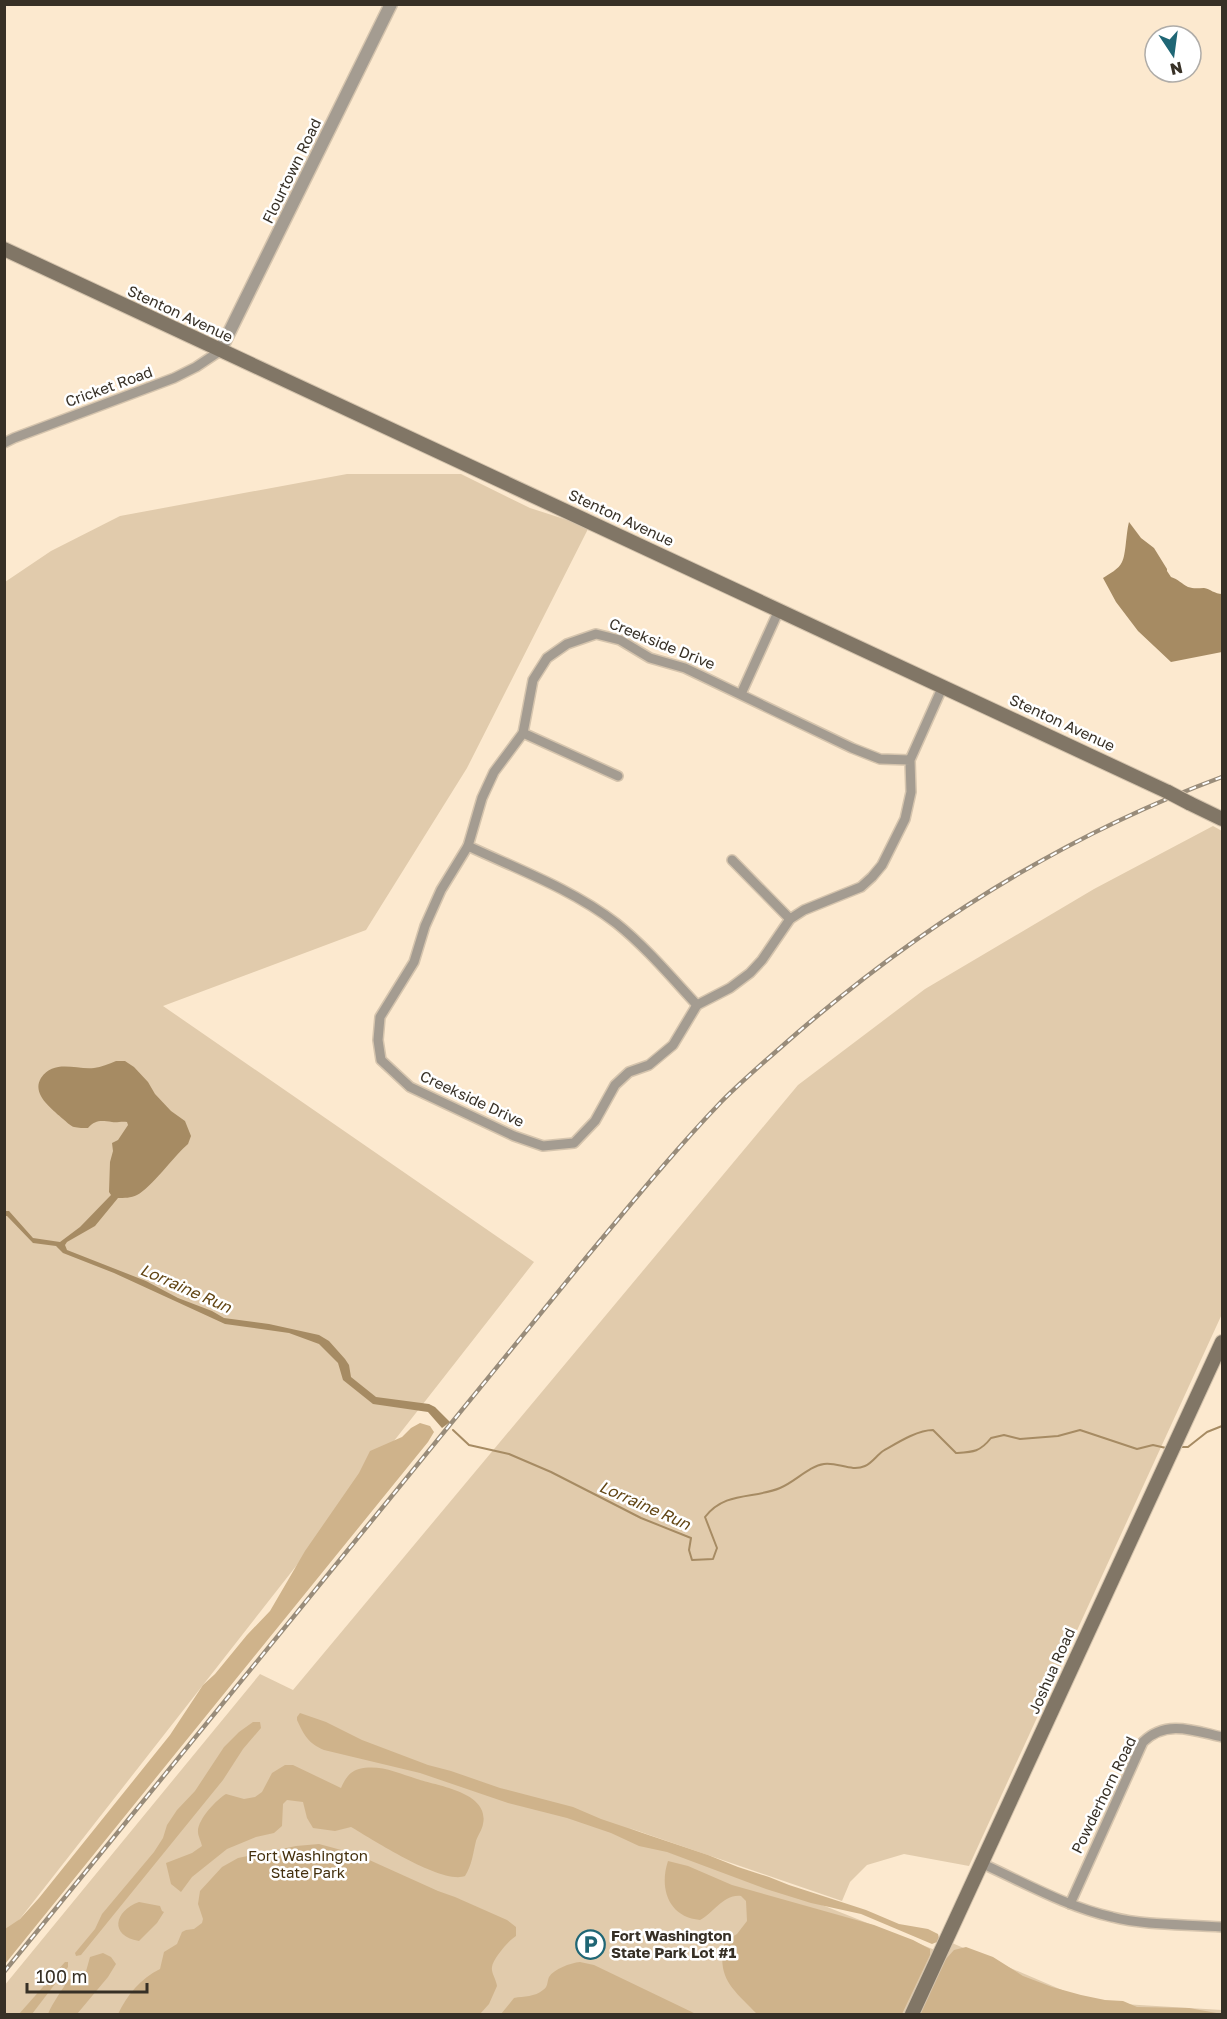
<svg xmlns="http://www.w3.org/2000/svg" width="1227" height="2019" font-family="'Golos Text',sans-serif">
<style>
.green{fill:#e1cbac}
.forest{fill:#cfb38b}
.water{fill:#a68b63}
.lines{fill:none;stroke-linecap:round;stroke-linejoin:round}
.stream{stroke:#a68b63;stroke-width:2}
.minor-casing{stroke:#d5c4ad;stroke-width:12}
.tertiary-casing{stroke:#d5c4ad;stroke-width:15}
.secondary-casing{stroke:#d5c4ad;stroke-width:16}
.minor{stroke:#a49c91;stroke-width:9}
.tertiary{stroke:#a49c91;stroke-width:12}
.secondary{stroke:#817666;stroke-width:14}
.rail-casing{stroke:#998c7a;stroke-width:4.5}
.rail{stroke:#fff;stroke-width:2;stroke-dasharray:7;stroke-linecap:butt}
.secondary-bridge-casing{stroke:#d5c4ad;stroke-width:16;stroke-linecap:butt}
.secondary-bridge{stroke:#817666;stroke-width:14}
.labels{text-anchor:middle;stroke-width:5;stroke-linejoin:round;paint-order:stroke}
.street-label{font-size:15px;fill:#373026;stroke:#fff}
.park-label{font-size:15px;fill:#44300e;stroke:#fff}
.poi-label{font-size:15px;font-weight:bold;fill:#373026;stroke:#fff;text-anchor:start}
.water-label{font-size:16px;font-style:italic;fill:#614412;stroke:#fff}
</style>
<rect width="100%" height="100%" fill="#fce9cf"/>
<g class="green">
<path d="M347,474H461L530,508L589,527L467,768L366,930L163,1006L534,1262L5,1938V582L51,551L120,516Z"/>
<path d="M1213,826L1222,831V1314L969,1866L904,1854L867,1865L850,1882L842,1901L629,1828L935,1950L952,1943L1090,2002L1222,2010V2014H5L4,1986L260,1674L293,1690L798,1085L925,989L1094,889Z"/>
</g>
<g class="forest">
<path d="M420,1423L430,1426L434,1432L428,1442L5,1964V1929L20,1919L39,1898L170,1735L203,1685L215,1674L247,1635L270,1611L305,1551L359,1473L370,1451L402,1437L411,1428Z"/>
<path d="M300,1713L326,1722L362,1740L428,1765L451,1771L500,1788L573,1807L601,1819L708,1855L738,1867L769,1877L789,1885L866,1910L899,1924L928,1929L938,1934L939,1938L937,1942L932,1944L861,1914L811,1903L766,1889L667,1852L639,1846L611,1833L567,1818L508,1803L420,1773L324,1750C308,1743 304,1735 297,1720V1717Z"/>
<path d="M253,1722H260L261,1728L243,1749L223,1780L81,1955L76,1956L75,1953L95,1929L102,1914L154,1852L163,1838L167,1825L177,1810L195,1791L224,1747L239,1732Z"/>
<path d="M285,1765H293L341,1788C345,1779 349,1772 359,1769C379,1764 398,1773 417,1779C437,1786 490,1792 483,1824C482,1830 478,1835 476,1841C473,1853 472,1865 465,1876C442,1885 372,1839 351,1827L335,1831L313,1828L307,1818L303,1802L287,1800L283,1804L282,1826L274,1833L256,1837L227,1849L192,1877L181,1892L171,1884L166,1863L192,1853L202,1846C201,1841 198,1836 198,1832C197,1820 217,1799 226,1794L244,1799L255,1797L262,1792L272,1773Z"/>
<path d="M319,1844L356,1854L438,1891L455,1897L507,1920L516,1927V1936C509,1940 493,1959 492,1967C491,1973 496,1979 497,1986L489,2004L480,2014H118C127,1995 141,1978 160,1969L164,1952L177,1944L182,1932L186,1930L194,1929L202,1923L203,1919L198,1904L200,1891L222,1867L238,1858L296,1846Z"/>
<path d="M668,1861L688,1866L732,1885L874,1925L913,1940L930,1949V1955L902,2014H757C734,1990 715,1978 725,1941L737,1934L747,1921L746,1901L741,1896C723,1894 713,1914 700,1920C668,1917 659,1888 668,1861Z"/>
<path d="M139,1902L160,1906L162,1911L164,1912L157,1923L139,1941C109,1936 114,1911 139,1902Z"/>
<path d="M966,1947L993,1957L1023,1976L1052,1987L1081,1995L1105,2000L1123,2001L1137,2007L1189,2008L1222,2014H919L945,1960L954,1950Z"/>
<path d="M103,1953L111,1957L116,1964L108,1977L77,2014H48C53,2002 61,1992 68,1980L76,1976L85,1975L90,1957Z"/>
<path d="M65,1962H68V1967L32,2014H19Z"/>
<path d="M580,1962L594,1965L696,2014H501L514,1998C524,1996 535,1997 543,1990C548,1987 547,1982 549,1977C554,1969 570,1963 580,1962Z"/>
</g>
<g class="water">
<path d="M1129,522L1141,538L1154,548L1167,569V571L1171,577C1178,579 1182,584 1188,587C1194,589 1198,588 1204,588C1210,589 1215,594 1222,594V652L1171,662L1138,631L1116,602L1103,578C1109,574 1119,569 1122,562C1126,555 1126,533 1129,522Z"/>
<path d="M116,1061H125L134,1067L148,1082L155,1094L171,1111L185,1121L191,1136L188,1144C174,1156 151,1188 137,1195C131,1198 124,1198 118,1198L95,1226L67,1242L65,1245L67,1250L146,1281L178,1298L212,1311L224,1318L269,1324L319,1335L329,1341L345,1359L349,1365L351,1377L376,1397L429,1404L435,1407L450,1422L442,1428L428,1412L373,1404L343,1380L338,1363L319,1344L289,1333L225,1324L114,1273L63,1253L56,1246L33,1243L7,1216H5V1211H9L33,1238L60,1242L80,1227L111,1195L109,1192L110,1162L113,1151L112,1143L118,1140L128,1125L127,1122C121,1121 117,1123 112,1122C102,1121 96,1119 88,1128C84,1128 78,1128 74,1127C70,1126 66,1121 63,1119C52,1109 31,1094 41,1078C54,1059 76,1070 94,1068C101,1067 109,1064 116,1061Z"/>
</g>
<g class="lines">
<g class="stream">
<path d="M453,1430L469,1445L509,1454L551,1472L641,1518L691,1538L689,1550L692,1560L713,1559L717,1548L705,1517C725,1491 754,1499 780,1488C795,1482 809,1466 824,1464C838,1462 851,1472 865,1466C872,1463 877,1455 883,1451C897,1443 917,1430 933,1430L956,1453C973,1452 980,1452 991,1438L1004,1435L1020,1439L1058,1436L1080,1430L1137,1449L1153,1445L1166,1448"/>
<path d="M1178,1447H1188L1207,1432L1222,1426"/>
</g>
<defs>
<g id="minor">
<path d="M4,443L14,438L174,378L196,367L220,351"/>
<path d="M741,694L779,610"/>
<path d="M523,733L618,776"/>
<path d="M910,760L880,759L852,748L685,668L650,658L620,640L596,634L567,644L547,658L533,680L523,733L494,772L482,798L468,846L441,890L425,926L414,962L380,1017L378,1040L381,1060L410,1087L514,1136L543,1146L574,1143L595,1121L615,1085L629,1072L649,1065L673,1045L697,1005L730,988L750,973L762,960L790,919L804,910L861,887L872,877L882,865L905,819L911,792L910,760L943,686"/>
<path d="M468,846C517,869 572,889 616,923C646,947 671,977 697,1005"/>
<path d="M732,860L790,919"/>
<path d="M983,1864C1025,1883 1067,1907 1112,1917C1147,1926 1186,1924 1222,1927"/>
<path d="M1070,1904L1143,1742C1166,1719 1195,1731 1222,1737"/>
</g>
<path id="tertiary" d="M220,351L391,4"/>
<g id="secondary">
<path d="M4,249L1168,792"/>
<path d="M1189,803L1222,819"/>
<path d="M912,2014L1222,1342"/>
</g>
</defs>
<use href="#minor" class="minor-casing"/>
<use href="#tertiary" class="tertiary-casing"/>
<use href="#secondary" class="secondary-casing"/>
<use href="#minor" class="minor"/>
<use href="#tertiary" class="tertiary"/>
<use href="#secondary" class="secondary"/>
<defs>
<path id="rail" d="M4,1972L585,1259C630,1205 674,1151 722,1101C746,1077 771,1056 796,1034C922,925 1066,835 1222,777"/>
</defs>
<use href="#rail" class="rail-casing"/>
<use href="#rail" class="rail"/>
<defs>
<path id="secondary-bridge" d="M1168,792L1189,803"/>
</defs>
<use href="#secondary-bridge" class="secondary-bridge-casing"/>
<use href="#secondary-bridge" class="secondary-bridge"/>
</g>
<defs>
<symbol id="parking-ring" viewBox="-11 -11 22 22"><circle r="9.5" fill="#fff" stroke="#1f6675" stroke-width="1.5"/><path d="M-3.5-5.5H1a3.5 3.5 0 0 1 0 7H-1V5.5H-3.5ZM-1-3.4V-.6H.8a1.4 1.4 0 0 0 0-2.8Z" fill="#1f6675"/></symbol>
</defs>
<g fill-rule="evenodd">
<use href="#parking-ring" x="574" y="1928" width="33" height="33"/>
</g>
<g class="labels">
<g class="street-label">
<text transform="translate(292 171) rotate(-64)" y="5">Flourtown Road</text>
<text transform="translate(180 314) rotate(25)" y="5">Stenton Avenue</text>
<text transform="translate(109 387) rotate(-20)" y="5">Cricket Road</text>
<text transform="translate(621 518) rotate(25)" y="5">Stenton Avenue</text>
<text transform="translate(662 644) rotate(22)" y="5">Creekside Drive</text>
<text transform="translate(1062 723) rotate(25)" y="5">Stenton Avenue</text>
<text transform="translate(472 1099) rotate(25)" y="5">Creekside Drive</text>
<text transform="translate(1052 1671) rotate(-66)" y="5">Joshua Road</text>
<text transform="translate(1104 1795) rotate(-64)" y="5">Powderhorn Road</text>
</g>
<g class="park-label">
<text x="308" y="1861">Fort Washington<tspan x="308" dy="17">State Park</tspan></text>
</g>
<g class="poi-label">
<text x="611" y="1941">Fort Washington<tspan x="611" dy="17">State Park Lot #1</tspan></text>
</g>
<g class="water-label">
<text transform="translate(186 1288) rotate(24)" y="6">Lorraine Run</text>
<text transform="translate(645 1505) rotate(24)" y="6">Lorraine Run</text>
</g>
</g>
<rect width="1227" height="2019" fill="none" stroke="#373026" stroke-width="12"/>
<g transform="translate(1173 54) rotate(167)"><circle r="28" fill="#ffffff" stroke="#afaca8" stroke-width="1.5"/>
<path d="M0-4.5L10 22L0 15L-10 22Z" fill="#1f6675"/>
<text y="-9" font-size="16" font-weight="bold" text-anchor="middle" fill="#373026">N</text>
</g>
<path d="M27 1983v9h120v-9" fill="none" stroke="#373026" stroke-width="3"/>
<text x="36" y="1983" font-size="18" fill="#373026" stroke="#ffffff" stroke-width="4.5" paint-order="stroke">100 m</text>
</svg>
